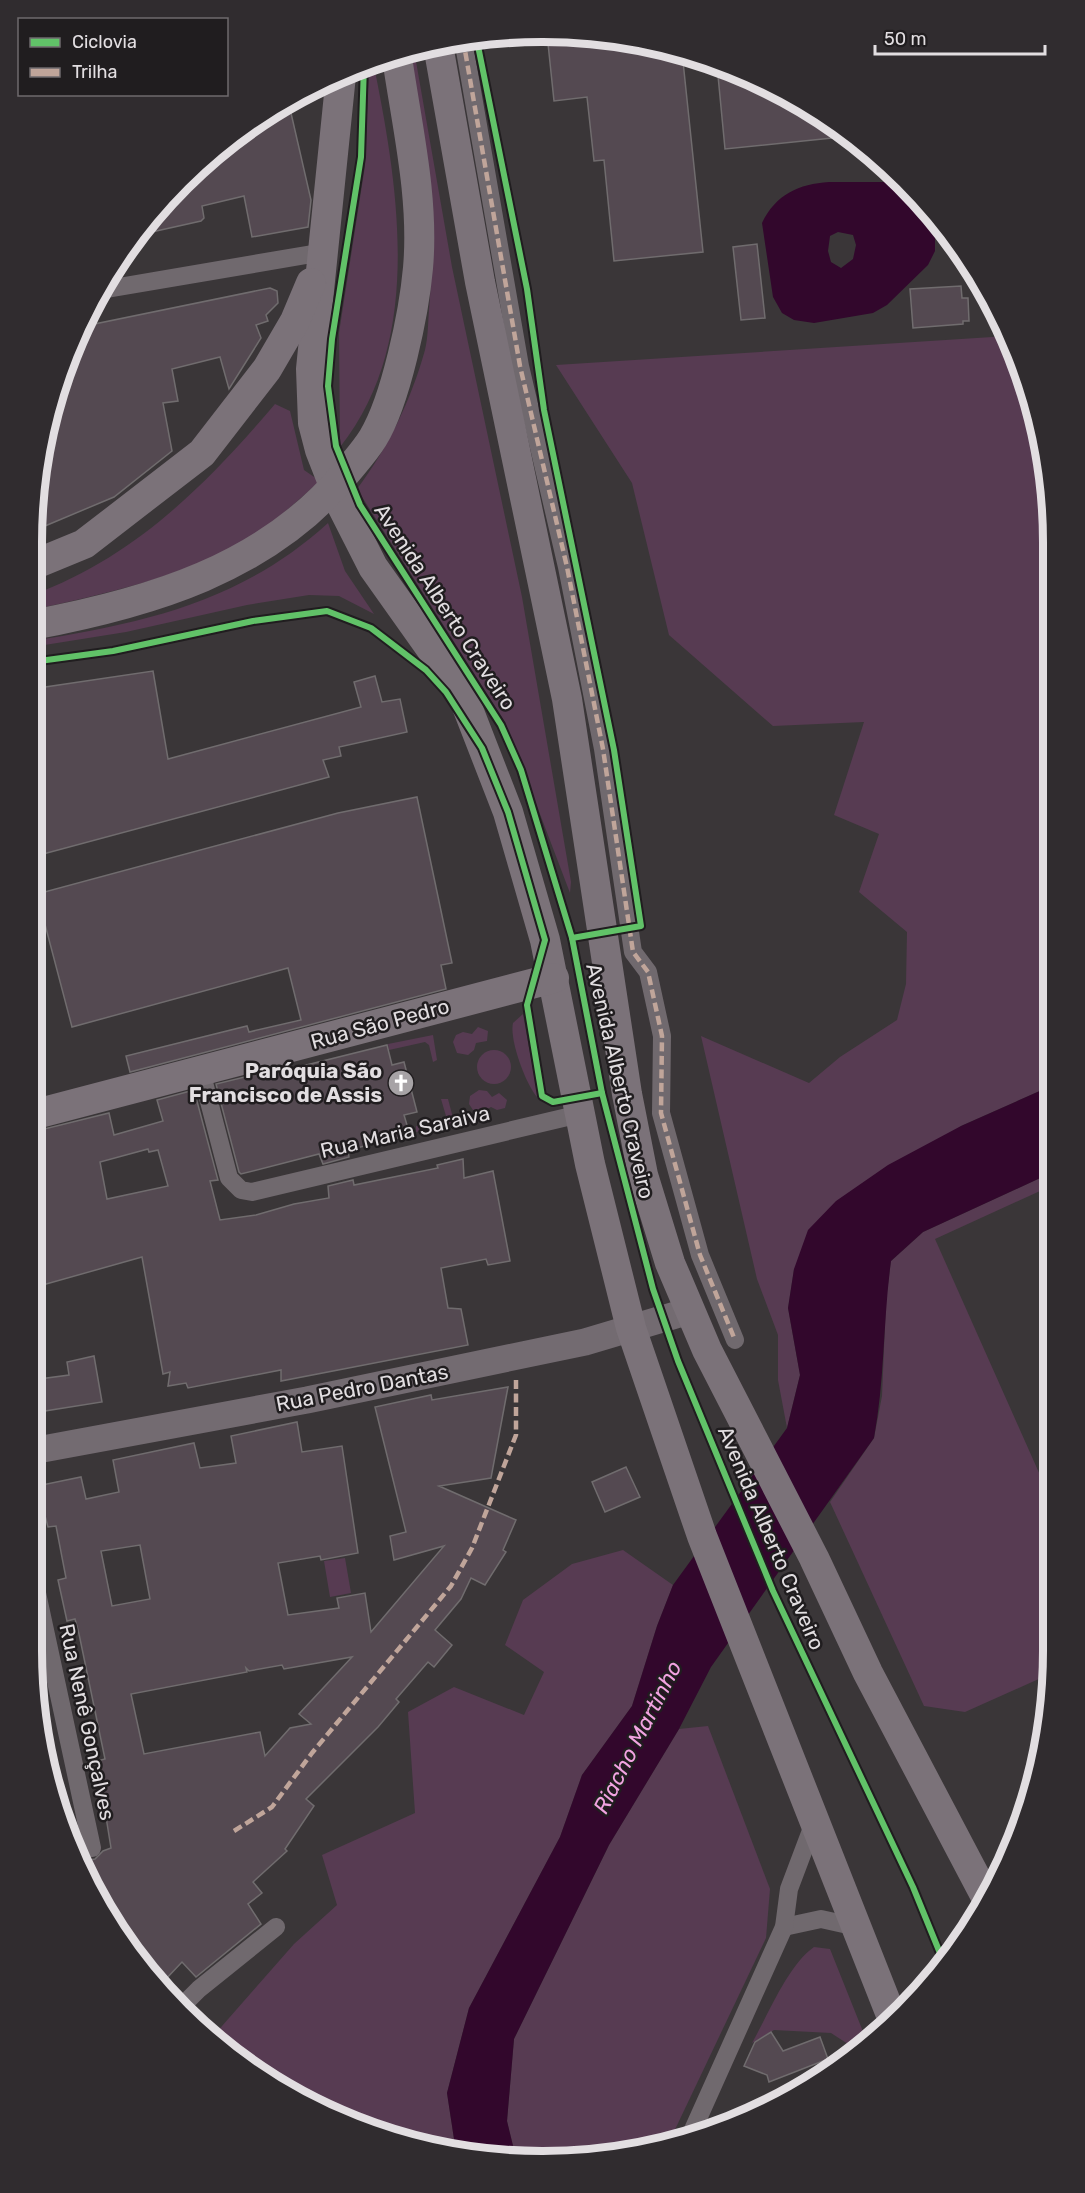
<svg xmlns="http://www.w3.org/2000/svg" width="1085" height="2193" font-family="Rubik,sans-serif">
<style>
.green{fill:#573b52}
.water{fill:#32072c;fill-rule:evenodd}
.building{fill:#544951;stroke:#706c6e;stroke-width:1.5;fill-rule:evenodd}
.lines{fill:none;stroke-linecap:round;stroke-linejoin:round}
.street{stroke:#70696e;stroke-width:18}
.secondary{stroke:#736b71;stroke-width:27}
.primary{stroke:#7b7279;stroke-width:30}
.primary-bridge{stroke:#7b7279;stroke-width:30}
.quiet{stroke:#c0a59a;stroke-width:4.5;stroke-dasharray:9 4.5;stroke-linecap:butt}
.cycleway-casing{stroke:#201d1f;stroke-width:10}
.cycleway{stroke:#61c268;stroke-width:6}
.labels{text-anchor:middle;stroke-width:5;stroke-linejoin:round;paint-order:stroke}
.street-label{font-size:21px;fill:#e2dee1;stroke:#201d1f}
.poi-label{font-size:21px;font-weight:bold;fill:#e2dee1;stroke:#201d1f;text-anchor:end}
.water-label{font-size:22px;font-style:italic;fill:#f1a3e1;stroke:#201d1f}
.rim{fill:none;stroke:#e2dee1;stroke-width:8}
</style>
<rect width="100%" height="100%" fill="#3a3638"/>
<g class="green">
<path d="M414,50L452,267L522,597L571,882L570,893L505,722L357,489C388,448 411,400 425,350C428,338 428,323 429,310C437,223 421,137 407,52Z"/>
<path d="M373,61C398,184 425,341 340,447L339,333L365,166L369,63Z"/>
<path d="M1008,336L1015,347L1049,476L1051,1086L961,1126L794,1269L788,1308L800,1375L787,1428L778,1380V1335L757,1279L701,1036L809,1083L840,1057L897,1020L906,984L907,932L859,892L879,834L834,815L864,722L773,726L669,635L632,483L556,365Z"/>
<path d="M275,404L290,411L304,470L320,481C297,501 275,523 248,538C182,578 107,593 32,610V595C134,558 206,485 275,404Z"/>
<path d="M328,523L345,571L374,614L339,596L309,595L247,605L126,632L32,647V641C144,623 241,602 328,523Z"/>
<path d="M523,1014L538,1098C526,1086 509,1039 513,1023Z"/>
<path d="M478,1027L488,1031L487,1041L476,1043L474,1050L468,1055L457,1053L453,1042L456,1035L463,1032L472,1034Z"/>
<path d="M433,1035L437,1060L433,1062L429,1045L425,1042L389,1050L388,1044Z"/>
<circle cx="494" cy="1067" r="17"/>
<path d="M479,1090L487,1091L492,1097L499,1093L507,1100L505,1108L497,1110L491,1107L480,1113L473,1110L469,1104L470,1096Z"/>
<path d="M441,1099H448L453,1118L452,1124L416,1132V1126L444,1120L446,1116Z"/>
<path d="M1051,1173V1186L935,1239L1052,1502V1673L965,1712L924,1706L830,1502L874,1438L882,1396L886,1300L891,1261L923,1232Z"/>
<path d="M623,1550L673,1585L657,1626L632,1706L582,1775L560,1837L469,2008L447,2093L456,2152H442L347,2122L259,2076L215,2034L294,1944L337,1905L322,1855L415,1813L408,1712L454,1687L524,1715L544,1672L505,1645L523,1600L572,1564Z"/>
<path d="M345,1558L351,1593L330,1597L324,1561Z"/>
<path d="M708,1726L770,1889L766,1938L671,2138L610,2157L515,2154L507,2121L514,2039L609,1845L679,1729Z"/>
<path d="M814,1947L830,1949L866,2039L851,2050L848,2044L831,2033L774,2030L752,2043C768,2015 788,1965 814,1947Z"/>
</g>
<g class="water">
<path d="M829,182H898L935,218V251L928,265L887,305L873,313L814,323L794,320L782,313L773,297L762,223C776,194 799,184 829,182ZM838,232L853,235L856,245L853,259L841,268L831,262L828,251L830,236Z"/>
<path d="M1051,1086V1173L923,1232L891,1261C883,1320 885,1379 874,1438L711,1667L679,1729L609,1845L514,2039L507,2121L515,2154L456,2152L447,2093L469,2008L560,1837L582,1775L632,1706L657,1626L673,1585L787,1428L800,1375L788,1308L794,1269L808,1230L836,1201L888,1165L961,1126Z"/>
</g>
<g class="building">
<path d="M576,33L682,52L703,252L614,261L604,160L594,161L587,97L554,101L547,34Z"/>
<path d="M717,65L768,84L852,136L725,149Z"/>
<path d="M288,100L311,200L308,227L252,237L244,196L202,206L204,218L201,221L134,236L205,159Z"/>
<path d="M757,244L765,318L741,320L733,247Z"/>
<path d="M961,286L962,298H968L969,321H963V324L913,328L910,289Z"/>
<path d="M270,288L277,291L278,303L266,315L268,321L256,325L261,338L229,389L220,357L172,369L178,401L163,403L172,451L114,497L33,531V509L49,411L80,327Z"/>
<path d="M153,671L168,759L361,707L354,682L375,676L382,702L400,699L407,732L339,747L341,756L323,760L329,777L32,857V689Z"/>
<path d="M417,797L452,963L441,965L446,989L130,1072L126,1056L247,1026L249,1032L301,1020L288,968L72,1027L37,894L338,813Z"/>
<path d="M387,1045L392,1065L404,1062L417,1112L404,1115L410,1135L348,1150L349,1157L323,1164L319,1154L241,1174L239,1172L216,1084L261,1073L262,1076Z"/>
<path d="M194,1090L218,1180L210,1181L220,1220L256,1215L294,1204L329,1198L328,1186L353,1180L354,1185L438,1168L437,1165L463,1159L464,1178L493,1171L510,1261L488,1265L486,1259L441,1268L448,1308L461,1309L468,1345L281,1381V1370L188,1388L186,1383L168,1386L170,1372L163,1374L142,1257L32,1288V1132L109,1113L114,1135L163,1121L157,1100ZM148,1149L149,1152L158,1150L168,1186L107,1199L100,1162Z"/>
<path d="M94,1356L102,1402L32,1413V1380L69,1375L67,1362Z"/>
<path d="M508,1387L491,1478L439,1486L516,1520L503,1550L506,1552L485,1585L471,1578L461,1599L435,1630L452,1645L434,1667L428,1662L396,1699L399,1702L378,1727L306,1799L314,1806L285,1849L287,1851L253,1882L262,1893L248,1904L261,1924L196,1977L182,1962L163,1982L155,1978L137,1962L83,1861L95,1859L103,1851L111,1848L97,1761L105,1759L79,1634L75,1619L67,1621L58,1580L66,1578L56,1526L48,1527L37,1486L81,1477L86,1499L119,1492L113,1460L194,1443L200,1468L236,1463L231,1436L297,1422L302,1452L342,1446L358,1553L321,1560L320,1556L278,1563L288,1615L339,1608L337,1598L365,1593L371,1632L444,1546L394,1560L390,1536L406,1532L375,1407L431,1395L432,1400ZM140,1545L150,1599L112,1606L101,1551ZM352,1657L299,1714L311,1724L290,1728L265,1756L260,1732L144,1754L131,1694L247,1672L246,1668L249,1671L282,1665L284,1669Z"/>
<path d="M626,1467L640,1497L605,1512L592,1482Z"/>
<path d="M771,2032L783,2051L820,2037L828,2059L769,2082L767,2075L744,2066L755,2042Z"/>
</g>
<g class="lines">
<g class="street">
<path d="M463,39L520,366L567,567L603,749L633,952L648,972L662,1036L661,1113L700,1255L735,1340"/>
<path d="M101,290L324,252"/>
<path d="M201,1071L229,1178L241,1190L252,1192L580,1114"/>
<path d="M32,1570L92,1848L78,1851"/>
<path d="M784,1927L821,1919L857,1927"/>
<path d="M183,2005L199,1989L276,1927"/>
<path d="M735,2119L780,2101"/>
<path d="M692,2132L784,1927L789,1889L815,1820"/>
</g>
<path class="secondary" d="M32,1451L307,1400L585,1342L689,1311"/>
<g class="primary">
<path d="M438,45L480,282L567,699L627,1094L643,1175L670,1263L707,1350L814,1558L868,1673L986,1897"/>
<path d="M341,75L311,369L313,423L320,450L342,506L373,567L461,691L508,812L545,940L590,1164L631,1328L702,1536L893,2020"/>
<path d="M33,565L84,544L202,453L267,369L295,321L311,283"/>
<path d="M32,1115L554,978"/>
</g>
<path class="primary-bridge" d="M32,625C149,603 266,569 345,474C354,463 365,451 373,438C396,400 414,313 418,268C424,200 408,131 398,64"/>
<g class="quiet">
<path d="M463,39L520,366L567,567L603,749L633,952L648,972L662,1036L661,1113L700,1255L735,1340"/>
<path d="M234,1831L272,1807L312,1753L451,1586L472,1548L516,1435V1378"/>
<path d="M735,2119L780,2101"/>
</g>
<defs>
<g id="cycleway">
<path d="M476,36L527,289L544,410L614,750L641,926L572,938"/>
<path d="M364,65L361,157L332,339L328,386L336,446L360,505L501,725L521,770L572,938L602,1093L653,1289L678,1361L773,1591L913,1887L942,1958"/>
<path d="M32,662L113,651L253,621L327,611L371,628L426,670L446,692L482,748L508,812L545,940L527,1005L542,1096L553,1102L602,1093"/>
</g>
</defs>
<use href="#cycleway" class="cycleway-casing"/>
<use href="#cycleway" class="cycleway"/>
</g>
<defs>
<symbol id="church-disc" viewBox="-11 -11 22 22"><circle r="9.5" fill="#a7a3a6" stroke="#201d1f"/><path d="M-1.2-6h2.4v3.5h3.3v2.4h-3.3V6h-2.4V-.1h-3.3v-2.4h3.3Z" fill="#fff"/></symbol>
</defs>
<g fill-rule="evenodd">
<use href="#church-disc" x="386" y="1068" width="30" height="30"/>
</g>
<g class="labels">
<g class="street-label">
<text transform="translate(445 607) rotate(57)" y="7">Avenida Alberto Craveiro</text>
<text transform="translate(380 1024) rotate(-15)" y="7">Rua São Pedro</text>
<text transform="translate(620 1081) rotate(77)" y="7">Avenida Alberto Craveiro</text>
<text transform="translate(405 1132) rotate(-13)" y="7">Rua Maria Saraiva</text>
<text transform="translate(362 1388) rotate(-11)" y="7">Rua Pedro Dantas</text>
<text transform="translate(771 1538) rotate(67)" y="7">Avenida Alberto Craveiro</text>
<text transform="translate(87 1722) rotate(78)" y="7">Rua Nenê Gonçalves</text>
</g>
<g class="poi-label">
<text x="382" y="1078">Paróquia São<tspan x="382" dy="24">Francisco de Assis</tspan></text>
</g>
<g class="water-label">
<text transform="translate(637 1737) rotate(-63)" y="8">Riacho Martinho</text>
</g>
</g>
<path d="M0 0H1085V2193H0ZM542 42H543A500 500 0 0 1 1043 542V1651A500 500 0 0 1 543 2151H542A500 500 0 0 1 42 1651V542A500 500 0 0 1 542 42Z" fill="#302c2f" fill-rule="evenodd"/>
<path class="rim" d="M542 42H543A500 500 0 0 1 1043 542V1651A500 500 0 0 1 543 2151H542A500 500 0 0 1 42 1651V542A500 500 0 0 1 542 42Z"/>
<rect x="18" y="18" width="210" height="78" fill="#201d1f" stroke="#6e6a6d" stroke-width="1.5"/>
<rect x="30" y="38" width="30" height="9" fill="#61c268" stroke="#6e6a6d" stroke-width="1.5"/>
<text x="72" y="48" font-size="18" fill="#e2dee1">Ciclovia</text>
<rect x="30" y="68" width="30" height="9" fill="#c0a59a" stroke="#6e6a6d" stroke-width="1.5"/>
<text x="72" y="78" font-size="18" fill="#e2dee1">Trilha</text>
<path d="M875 45v9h170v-9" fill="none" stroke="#e2dee1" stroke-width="3"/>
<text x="884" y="45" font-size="18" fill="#e2dee1" stroke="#201d1f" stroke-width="4.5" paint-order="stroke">50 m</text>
</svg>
